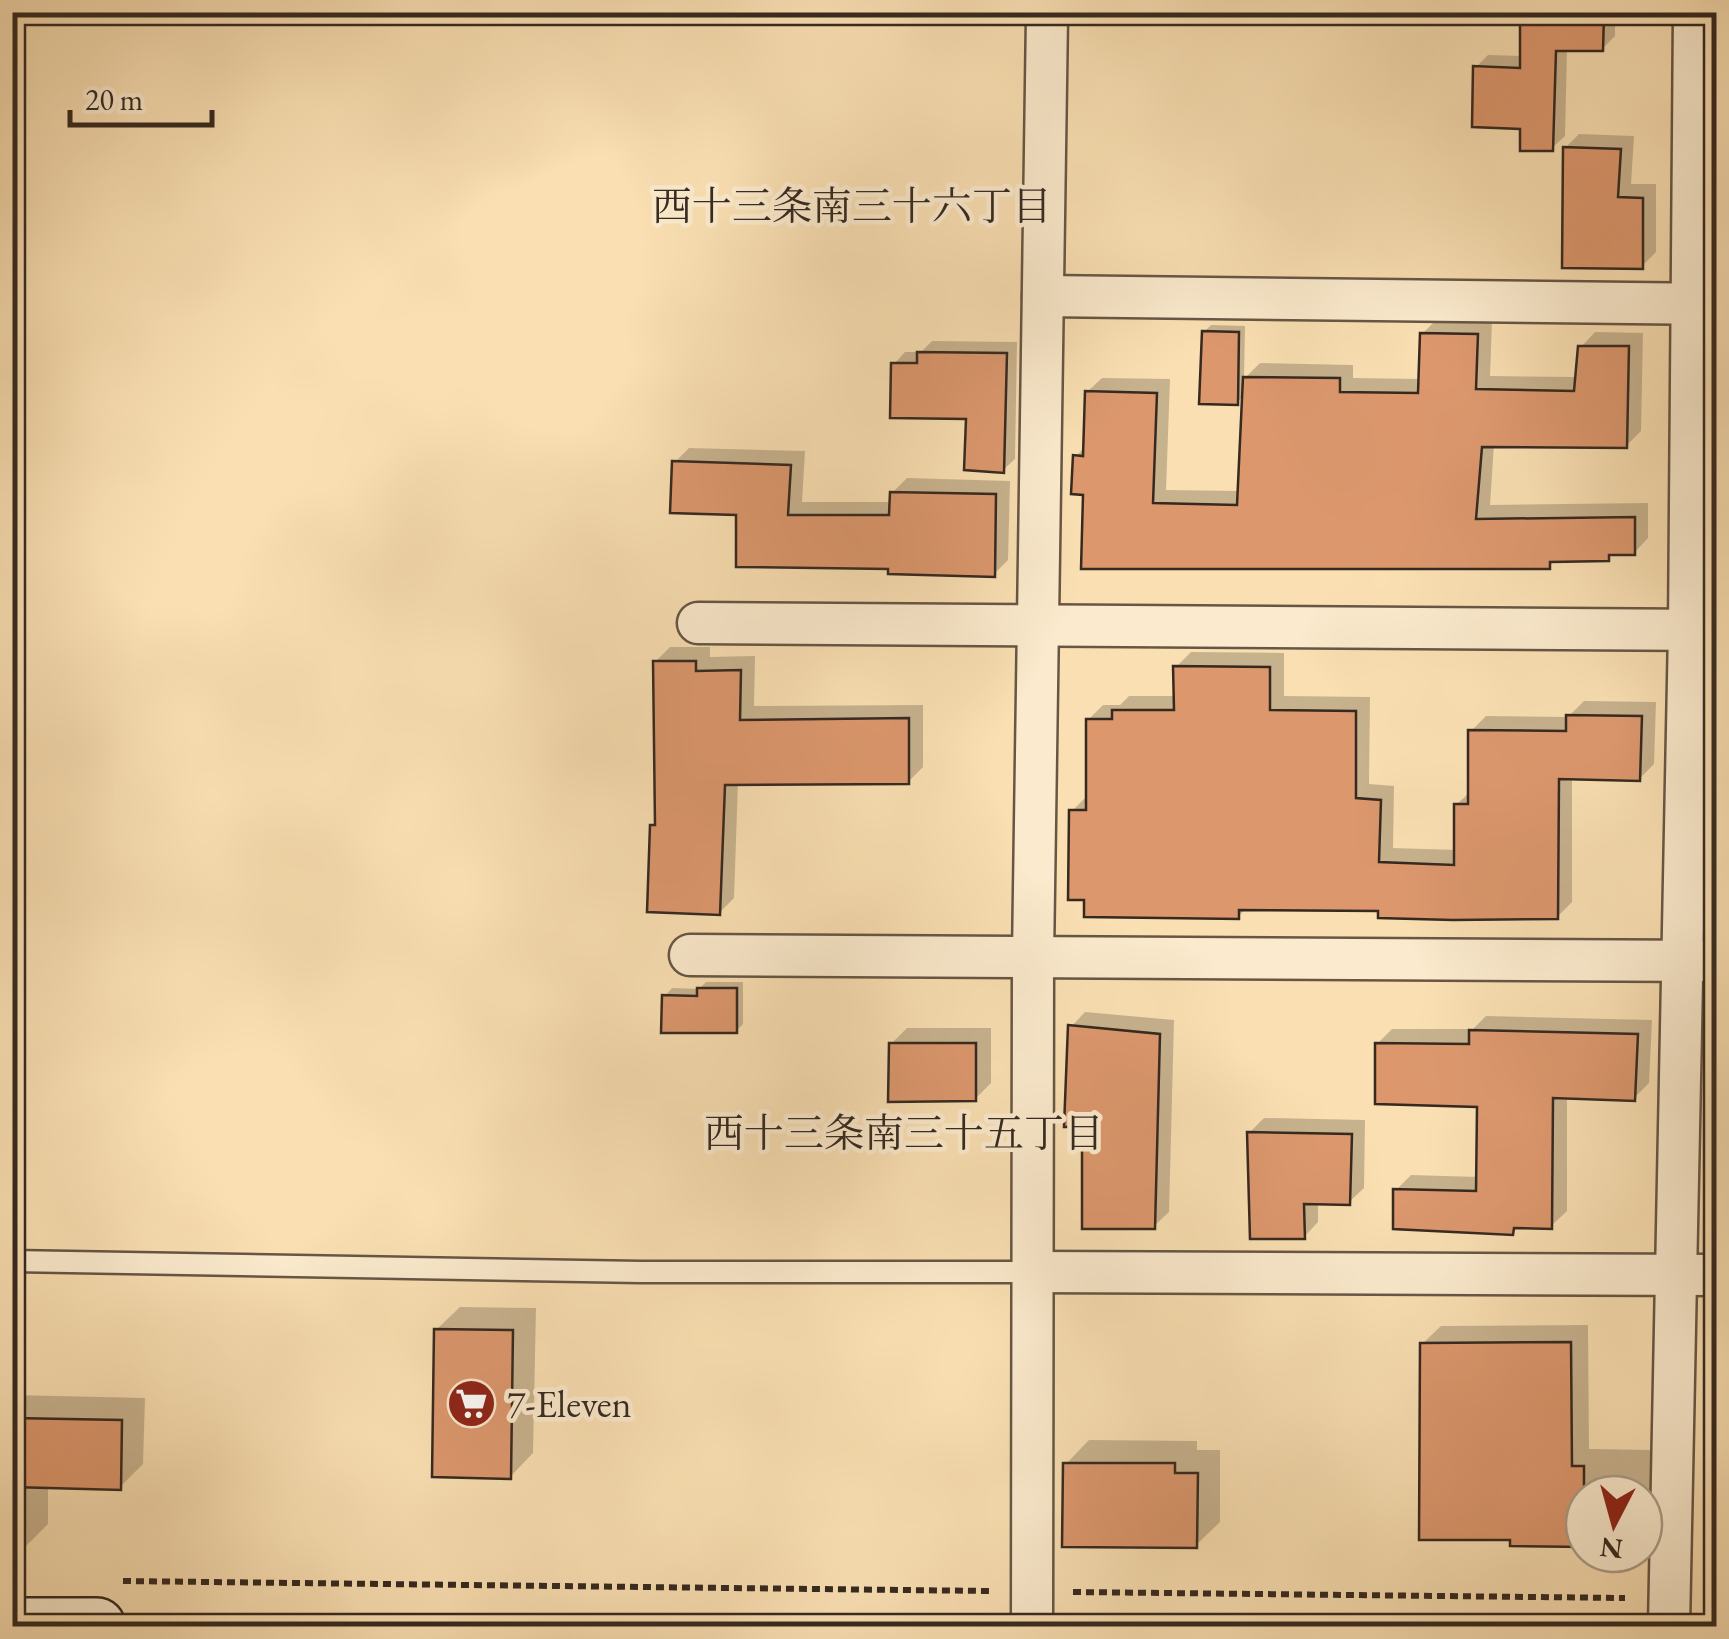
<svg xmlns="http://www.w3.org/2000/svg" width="1729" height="1639" font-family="'EB Garamond','Noto Serif JP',serif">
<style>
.shadow{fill:#0003}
.building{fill:#dc976d;stroke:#352920;stroke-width:2.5}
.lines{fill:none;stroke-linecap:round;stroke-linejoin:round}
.lane-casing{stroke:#665644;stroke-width:25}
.street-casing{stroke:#665644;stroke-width:45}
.secondary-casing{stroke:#352920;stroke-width:60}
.path{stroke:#352920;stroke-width:6;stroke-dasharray:8 5;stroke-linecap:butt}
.lane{stroke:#fbeacd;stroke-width:20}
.street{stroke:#fbeacd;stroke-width:40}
.secondary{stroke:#fbeacd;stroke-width:55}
.labels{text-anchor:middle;stroke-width:9;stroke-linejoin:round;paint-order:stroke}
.poi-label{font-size:38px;fill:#352920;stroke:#fbeacd;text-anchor:start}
.neighbourhood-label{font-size:40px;fill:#352920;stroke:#fbeacd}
</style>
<rect width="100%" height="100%" fill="#f9dfb2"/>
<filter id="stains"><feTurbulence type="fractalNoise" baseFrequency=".002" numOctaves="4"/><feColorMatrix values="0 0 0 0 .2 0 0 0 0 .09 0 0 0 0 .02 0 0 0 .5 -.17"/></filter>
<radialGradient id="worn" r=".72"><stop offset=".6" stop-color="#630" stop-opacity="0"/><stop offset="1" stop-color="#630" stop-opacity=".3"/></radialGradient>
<g class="shadow">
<path d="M1524,12H1615V36L1602,49L1567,48L1565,136L1552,148L1523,127L1476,67L1488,55L1523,56Z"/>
<path d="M1579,134L1634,136L1631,184H1656V252L1642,266L1565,148Z"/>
<path d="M1437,319L1492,321L1490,376L1577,377L1581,347L1595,332L1643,333L1641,431L1626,446L1494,444L1490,505L1648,503V538L1634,553L1614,552L1608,559H1556L1549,566L1086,493L1076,456L1086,446L1087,392L1102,378L1170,379L1166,490L1240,491L1245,395L1237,402L1204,332L1211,325L1245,326L1244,379L1260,363L1353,365V378L1421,379L1422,334Z"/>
<path d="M932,341L1017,342L1015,459L1003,470L969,417L894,364L905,352H921Z"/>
<path d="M689,448L805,451L802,502H892V493L907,478L1010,481L1008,560L994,574L891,566L739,513L675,462Z"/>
<path d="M670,647H710V657L755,656L754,706L923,705V767L908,782H738L734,898L719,913L653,826L657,822L655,662Z"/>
<path d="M1191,652L1284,653V696L1370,697L1369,784L1394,786L1393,848L1457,850L1456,805L1471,791V731L1486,716L1568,717L1584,701L1656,702L1654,764L1639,779L1572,777V902L1557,917L1247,907L1238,917L1072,811L1088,795V720L1103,705H1120L1129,696H1176V667Z"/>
<path d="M706,982H743V1024L736,1031L665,996L672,988L699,989Z"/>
<path d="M1085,1012L1174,1020L1169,1212L1154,1226L1084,1125L1071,1027Z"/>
<path d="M1486,1016L1652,1020L1649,1083L1634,1098L1567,1096V1211L1551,1226L1519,1225L1512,1232L1396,1190L1411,1175L1479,1177V1105L1377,1044L1392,1029H1473Z"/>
<path d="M907,1028H991V1083L975,1099L891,1044Z"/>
<path d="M1264,1118L1365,1120L1364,1188L1349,1202H1318V1222L1304,1237L1250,1132Z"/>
<path d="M460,1307L536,1308L533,1453L510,1477L436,1330Z"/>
<path d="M1588,1325L1589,1449L1651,1450L1650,1527L1644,1534V1494H1584V1545L1422,1344L1441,1326Z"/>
<path d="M12,1395L145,1398L143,1464L120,1487L48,1486V1524L24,1548L12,1547Z"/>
<path d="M1089,1440L1197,1441V1450H1220V1522L1196,1545L1066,1464Z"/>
</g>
<g class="building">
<path d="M1520,13L1604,14L1603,51H1556L1553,151H1520V129L1472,127L1473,66L1520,68Z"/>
<path d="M1563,147L1621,149L1618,197L1643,198V269L1562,268Z"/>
<path d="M1202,331L1239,332L1238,405L1199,404Z"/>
<path d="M1420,333L1478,334L1476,389L1574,391L1578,346H1629L1627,448L1482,447L1476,519L1635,517V555H1609V561L1550,562V569H1081L1083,495L1071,494L1073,455L1083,456L1085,391L1157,393L1153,503L1237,505L1243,377L1340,378V392L1418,393Z"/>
<path d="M917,352L1007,353L1004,473L964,470L966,419L890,418L891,363H917Z"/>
<path d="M672,461L791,465L788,515H889L890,492L996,494L995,577L888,574V569L736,567V515L670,513Z"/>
<path d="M653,661H696V671L741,670L740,720L909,718V784L725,785L720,915L647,912L650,825H655Z"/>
<path d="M1173,666L1270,667V710L1356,711V798L1381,800L1379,862L1454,865V804H1468V730L1566,731V715L1642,716L1640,781L1559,779L1558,919L1453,920L1378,918V911L1239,910V919L1084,917V900H1068L1069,810H1086V719H1112V710H1174Z"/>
<path d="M697,988H737V1033H661L662,995L697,996Z"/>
<path d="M1068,1025L1160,1034L1155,1229H1082V1127H1064Z"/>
<path d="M1469,1030L1638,1034L1635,1101L1553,1098L1552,1229L1514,1228L1513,1235L1393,1229V1189L1476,1191L1477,1107L1375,1104V1043L1469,1044Z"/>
<path d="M889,1043H976V1101L888,1102Z"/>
<path d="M1247,1132L1352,1134L1350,1205L1304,1204L1305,1239H1250Z"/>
<path d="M434,1329L513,1330L511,1479L432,1477Z"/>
<path d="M1571,1342L1572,1466H1584V1547L1510,1546V1540H1419L1420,1343Z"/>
<path d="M12,1418L122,1420L121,1490L12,1487Z"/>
<path d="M1063,1463H1175V1473H1198L1197,1548L1062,1547Z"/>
</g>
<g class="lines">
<defs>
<path id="lane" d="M12,1261L641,1272H1034"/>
<g id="street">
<path d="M1043,296L1716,304"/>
<path d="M698,623L1714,630"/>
<path d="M690,955L1716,961"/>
<path d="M1034,1272L1716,1275"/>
<path d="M1032,1626L1033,957L1047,16L1052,12"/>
<path d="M1669,1626L1689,630L1694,12"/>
</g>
<path id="secondary" d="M12,1626H97"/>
</defs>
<use href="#lane" class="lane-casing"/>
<use href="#street" class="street-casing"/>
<use href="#secondary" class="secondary-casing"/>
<g class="path">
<path d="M123,1581L990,1591"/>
<path d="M1073,1592L1625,1598"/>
</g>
<use href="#lane" class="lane"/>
<use href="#street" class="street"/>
<use href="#secondary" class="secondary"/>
</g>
<defs>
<symbol id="supermarket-disc" viewBox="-11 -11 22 22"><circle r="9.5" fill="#8f2418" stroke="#fbeacd"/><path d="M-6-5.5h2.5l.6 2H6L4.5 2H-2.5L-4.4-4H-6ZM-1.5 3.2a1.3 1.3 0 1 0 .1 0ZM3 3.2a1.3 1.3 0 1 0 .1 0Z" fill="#fff"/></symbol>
</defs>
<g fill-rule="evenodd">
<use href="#supermarket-disc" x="444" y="1376" width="55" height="55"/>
</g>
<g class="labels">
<g class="poi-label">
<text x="507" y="1417">7-Eleven</text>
</g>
<g class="neighbourhood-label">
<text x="852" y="220">西十三条南三十六丁目</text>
<text x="904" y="1147">西十三条南三十五丁目</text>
</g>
</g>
<rect width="1729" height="1639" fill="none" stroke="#f9dfb2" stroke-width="50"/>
<rect x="15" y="15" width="1699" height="1609" fill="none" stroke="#352920" stroke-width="5"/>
<rect x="25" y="25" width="1679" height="1589" fill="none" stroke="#352920" stroke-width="2.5"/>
<g transform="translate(1614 1524) rotate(186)"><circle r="48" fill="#fbeacd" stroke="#ac9d88" stroke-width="2.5"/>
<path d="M0-8L18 38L0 25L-18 38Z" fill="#8f2418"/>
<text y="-15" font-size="28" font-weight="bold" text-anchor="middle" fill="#352920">N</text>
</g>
<path d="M70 110v15h142v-15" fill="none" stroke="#352920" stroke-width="5"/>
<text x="85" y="110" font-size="30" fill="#352920" stroke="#fbeacd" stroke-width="8" paint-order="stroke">20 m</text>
<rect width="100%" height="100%" filter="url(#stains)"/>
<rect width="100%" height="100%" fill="url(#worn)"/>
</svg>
